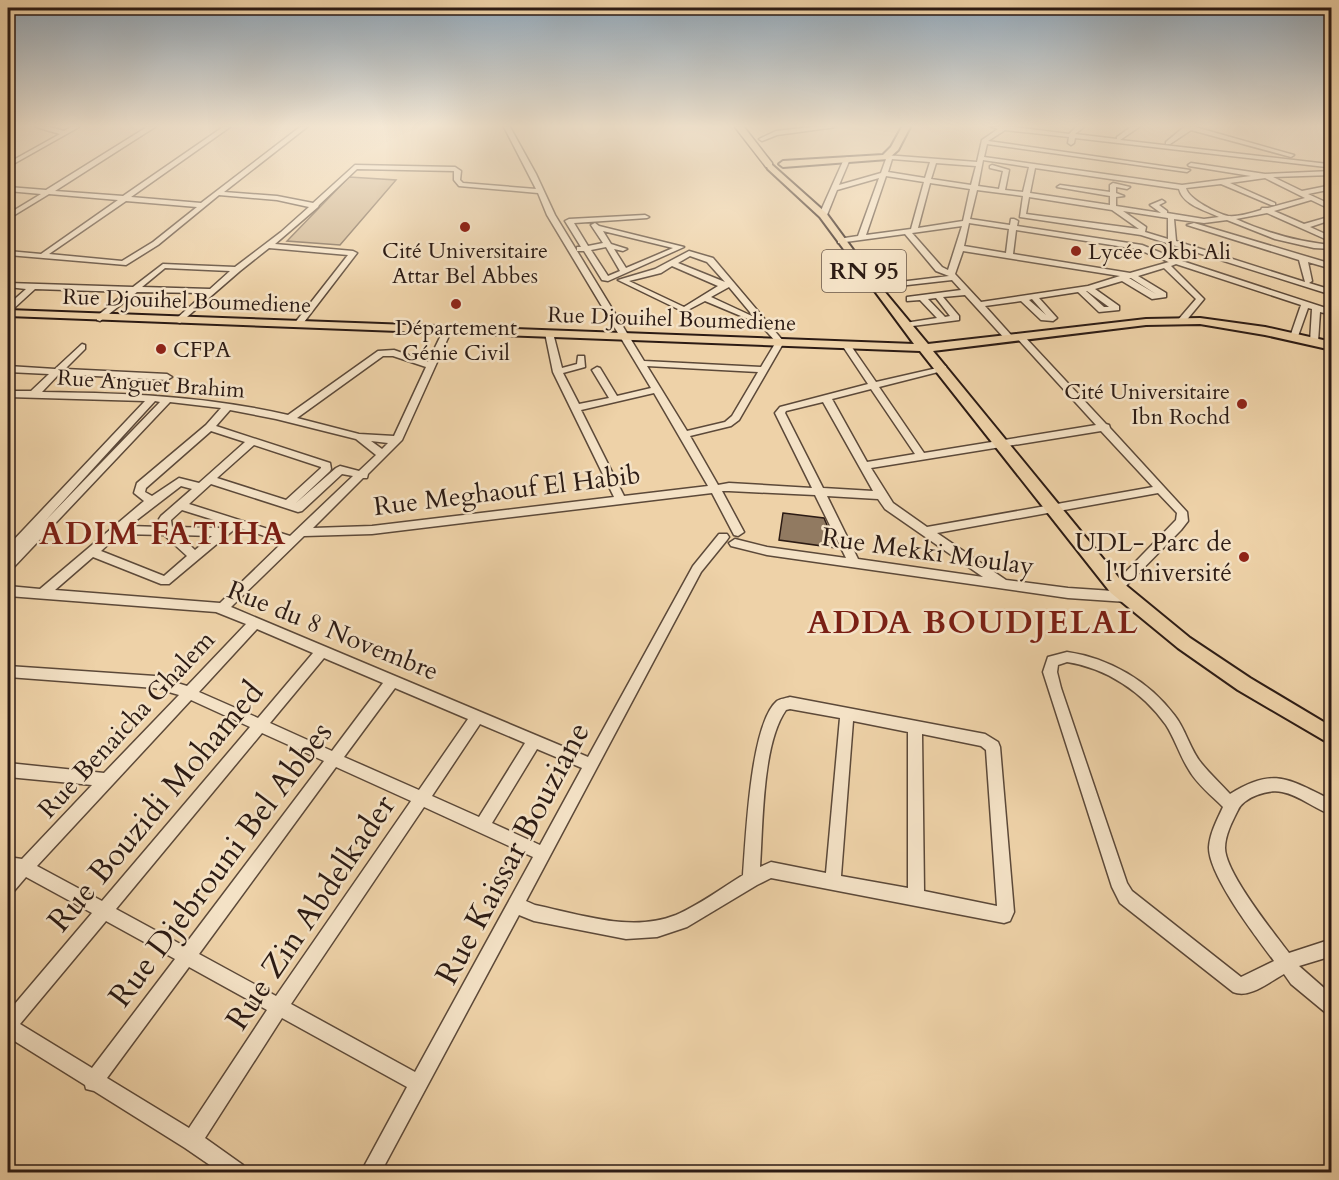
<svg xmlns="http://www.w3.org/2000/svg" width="1339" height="1180" font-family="Cardo,serif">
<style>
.green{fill:#cdb38f;stroke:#7c6752;stroke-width:1.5}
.building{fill:#917a61;stroke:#2c1b14;stroke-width:1.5}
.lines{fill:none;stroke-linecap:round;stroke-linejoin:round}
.minor-casing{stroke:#5c4939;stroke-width:3}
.major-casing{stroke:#2c1b14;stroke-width:4}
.highway-casing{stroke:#2c1b14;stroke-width:3}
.minor{fill:#f4e2c6;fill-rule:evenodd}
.major{fill:#eed2a8;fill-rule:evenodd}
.highway{fill:#eed2a8;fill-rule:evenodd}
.poi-dot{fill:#8f2418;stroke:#f4e2c6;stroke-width:2}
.labels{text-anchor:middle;stroke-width:5;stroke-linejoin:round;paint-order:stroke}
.far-poi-label{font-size:22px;fill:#2c1b14;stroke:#f4e2c6}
.far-street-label{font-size:22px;fill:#2c1b14;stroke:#f4e2c6}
.shield{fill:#f4e2c6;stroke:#685749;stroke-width:1.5}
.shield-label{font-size:24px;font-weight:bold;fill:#2c1b14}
.street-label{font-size:26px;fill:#2c1b14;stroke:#f4e2c6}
.poi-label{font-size:26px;fill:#2c1b14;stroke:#f4e2c6;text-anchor:end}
.district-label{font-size:32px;font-weight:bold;letter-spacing:1.5px;fill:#7a1f14;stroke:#f4e2c6}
.near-street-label{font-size:32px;fill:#2c1b14;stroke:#f4e2c6}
</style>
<rect width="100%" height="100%" fill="#eed2a8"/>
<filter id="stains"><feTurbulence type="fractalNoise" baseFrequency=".00333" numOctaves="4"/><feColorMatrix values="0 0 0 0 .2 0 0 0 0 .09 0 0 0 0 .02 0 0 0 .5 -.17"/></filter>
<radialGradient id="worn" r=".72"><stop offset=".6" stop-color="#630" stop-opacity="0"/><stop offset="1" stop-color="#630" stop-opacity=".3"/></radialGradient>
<path class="green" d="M349,177L396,180L340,245L287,241Z"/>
<path class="building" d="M783,513L824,518L827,525L826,535L833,536L837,548L779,540Z"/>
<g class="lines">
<defs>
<g id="minor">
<path d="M36,127H49L64,131L71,127H79L8,167V163L60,134Z"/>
<path d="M147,127H155L55,191L123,196L223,127H230L131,197L201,203L300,127H307L224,192L277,196L313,203L355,165L455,167L461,171L460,180L463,183L536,189L504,127H510L536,174L555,215L644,361L761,367L776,342L760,324L705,301L684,312L618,280L655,269L689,251L713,258L784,342L739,420L731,426L690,436L718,485L729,483L812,488L775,413L780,407L868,384L842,345L846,342L849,343L876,382L946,366V370L879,387L924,453L1096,425L1016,337L1023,335L1106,424L1109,425L1110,428L1187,512L1188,521L1181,530L1120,592L1131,594L1133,597L1131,600L1127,602L1068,598L767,555L731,546L729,543L735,539L767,547L846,558L815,495L729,491H722L744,532L738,536L734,535L712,493L372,534L304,536L231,607L588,757L693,566L719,534H727L729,537L727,540L701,572L526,901L535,905C579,914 631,933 676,915C699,905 722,888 743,875C746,839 750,724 777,701C780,699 786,698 790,697L985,734L998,742L1000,747L1014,912L1010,921L1004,923L771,878L757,885L687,927L657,937L626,939L534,921L519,915L381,1172H361L407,1087L282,1018L205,1138L243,1165L246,1172H220L185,1148L94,1091L86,1089L85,1085L8,1037V1012L92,913L26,877L14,891L8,893V857L22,859L92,785L8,777V763L104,773L179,695L155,688L8,677V666L155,676L187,686L246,624L216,612L8,596V586L40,589L144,501L134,493L137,483L206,425L221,408L170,402L12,569L8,570V559L10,557H8V546L145,401L8,397V391H31L49,374L8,372V366L55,369L82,344L85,345V349L65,369L167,374L172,377L167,380L59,374L42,392C124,393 207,396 288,415L378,351L394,350L428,362L444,329L451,327L452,329L402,440L368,474L367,478H363L313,528L372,526L614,497L553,372L545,333L546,331L553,333L562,368L577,364L578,356H584L585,367L563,373L579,404L609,398L592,370L597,367L600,368L617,396L651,388L547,215L538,193L459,186L454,180V171L357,169L319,205L318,207L275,244L353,251L357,253L301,326L294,324L348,255L269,248L240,271L180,323L177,322V318L205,293L137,292L100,321L97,320V316L127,292L35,289L11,311H8V305L26,289L8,287V283L133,287L163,264L235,267L281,232L309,207L277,200L219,195L158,245L126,265L8,255V251L41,254L118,200L49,194L8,219V214L41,194L8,191V187L46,190ZM126,201L197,207L153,242L122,261L49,254ZM690,256L707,262L725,282L678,263ZM672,266L718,286L684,307L629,281L661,273ZM165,268L230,271L210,289L142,287ZM729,287L754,317L711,297ZM383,356H393L426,367L394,436L359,434L297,418ZM647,366L758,372L732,416L725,422L687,431ZM871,389L915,454L867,462L832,399ZM654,393L708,486L624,496L581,410ZM155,401L160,402L45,521ZM823,402L873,491L823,488L785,413L786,411ZM230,410L276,419L356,439L376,455L359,471L340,466L336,468L296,503L330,471L331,469L330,463L216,426ZM211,431L245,442L199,483L179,478L152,496L145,492L146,488ZM1101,431L1153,487L927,527L893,503L871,468ZM371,441L388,443L382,449ZM254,445L321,467V468L286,500L217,478ZM342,474L353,476L290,536L189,504L211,484L298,512L302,511ZM181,486L192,489L161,516L159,519L161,527L129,526ZM1158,493L1177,513L1176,520L1113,585L1111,588L1113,591L1068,588L1006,580L937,533ZM827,496L878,499L885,509L983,577L858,559ZM182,510L227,524L222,528L172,527L171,520ZM237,527L283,542L220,603L55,590L93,557L161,584H169ZM120,534L164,535L187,556L164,576L101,551ZM179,535L212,536L195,550ZM257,629L313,653L258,718L199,692ZM324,658L383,683L332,751L270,723ZM395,688L468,719L419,790L344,757ZM191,700L250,727L102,901L37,866ZM790,709L840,718L826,873L771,862L760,867C763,824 762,744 786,710ZM853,721L908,732V888L841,876ZM480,724L525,743L479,817L432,796ZM262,733L324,761L184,946L116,909ZM922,734L981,746L986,750L997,906L924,891ZM537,749L582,768L540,845L492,823ZM336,767L411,801L276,996L199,954ZM424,807L533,857L415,1072L291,1004ZM106,921L175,959L92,1068L20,1024ZM189,967L267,1010L189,1128L107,1078Z"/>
<path d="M812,127H836L777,135L762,141L759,139L776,131Z"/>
<path d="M992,127H1014L1069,134L1076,127H1084L1075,134L1117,139V137L1131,127H1139L1120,140L1328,164L1329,165L1326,167L1075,138L1074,143L1071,145L1068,143L1069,137L1005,130L988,141L1190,170L1187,172L987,144L984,157L1182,185L1251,176L1189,166L1188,165L1191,163L1265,174L1332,171V175L1273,177L1302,191L1332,185V189L1308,194L1332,205V210L1311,200L1274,211L1304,224L1325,218L1332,220V225L1325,222L1310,227L1332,237V242L1267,213L1236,219C1267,233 1298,242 1332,245V249L1314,248L1275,239L1227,220L1204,223L1174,219L1176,241L1305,282L1299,260L1187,225L1194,223L1332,264V269L1308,262L1312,281L1309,283L1332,290V295L1141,235L1020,217L1023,196L977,190L970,219L1010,225L1011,219H1014L1018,221L1017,226L1142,245L1179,260L1332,310V315L1320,312L1318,342L1314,345L1310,342L1312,309L1308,308L1297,339H1291L1290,337L1301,305L1176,264L1171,266L1204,299L1185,322L1182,323L1178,320L1196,299L1164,268L1138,276L1166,293V297L1152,299L1122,281L1095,289L1119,306V310L1099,312L1078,292L1039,298L1057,318L1053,321L1041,320L1021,301L985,306L1012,336L1013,338L1009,341L1006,340L965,295L943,297L959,316V320L905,327V323L937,318L920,300L907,301V297L961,290L952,280L872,289V285H875L949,276L936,271L905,234L838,243V239L858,236L879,178L837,190L827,215L821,216L819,215L844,159L847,157L850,159L839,185L881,173L886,159L882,157L885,155L977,162L982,140L998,129ZM892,159L930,162L925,178L888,172ZM983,160L1029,167L1023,192L1005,190L1009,170L992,165L990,166V168L1003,171L999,189L978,186ZM936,163L976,166L971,185L931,179ZM1035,168L1179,189C1183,205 1205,210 1219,217L1204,219L1167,213V211L1159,205L1165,202L1162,200L1150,205L1161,213L1116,206V197L1124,196L1116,193V187L1127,189L1130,187L1113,183L1110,185V192L1060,185L1057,187L1110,196V205L1030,193ZM886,176L924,182L911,229L866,235ZM1265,178L1305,198L1268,208H1262L1261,210C1252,213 1238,217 1228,216C1218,214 1188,199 1186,188L1221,184L1271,205H1275V203L1230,183ZM930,183L970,189L963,221L918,228ZM1029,197L1112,210L1139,229L1026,214ZM1123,211L1168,218V239L1145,232L1146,227ZM969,223L1009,229L1006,253L964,246ZM962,226L948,270L942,267L912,233ZM1016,230L1137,249L1169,262L1130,273L1013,254ZM963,251L1120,276L1088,286L981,302L955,274ZM1129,278H1131L1156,294ZM1086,291H1087L1109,307H1104ZM936,298L950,316L945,317L928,299ZM1032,299L1046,315L1029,300Z"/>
<path d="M1184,127H1195L1294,155L1291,157L1191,130L1170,144H1166V142Z"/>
<path d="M645,215L649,217L647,218L574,223L588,246L603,243L591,225L595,223L599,226L684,247L608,281L602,280L584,251H577V247H581L565,221L569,219ZM603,231L673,248L626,268L614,249L623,251L627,249L611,244ZM606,247L620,271L608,276L591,250Z"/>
<path d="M1067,652C1109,658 1149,681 1175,716C1186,730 1190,750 1202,764C1210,774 1221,784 1230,794C1275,766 1289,780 1332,800V815C1315,809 1299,795 1282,792C1268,789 1244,797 1238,810C1232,822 1225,835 1225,848C1225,872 1273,932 1289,953L1332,939V956L1299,966L1332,995V1016L1326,1013L1291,984L1284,974C1269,982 1250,999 1233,992L1120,903L1112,887L1043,672L1048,657ZM1067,662C1106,668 1143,692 1166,725C1175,739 1180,756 1189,770C1197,784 1212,796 1223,807C1217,820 1210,833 1209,847C1208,875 1257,938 1274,961L1241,977L1132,891L1127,883L1061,688L1057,672L1058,665Z"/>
</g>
<g id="major">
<path d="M902,127H910L898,150L888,159L783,167L779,164L783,161L883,155L891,147Z"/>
<path d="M771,164L826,213L879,285L928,344L1146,319L1200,318L1265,327L1332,342V350L1265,335L1200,324L1146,325L933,351L1123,583L1190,638L1250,678L1332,727V745L1238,690L1178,648L1111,593L920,351L8,316V310L914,344L820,217L768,169L767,167Z"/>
</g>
<path id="highway" d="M735,127H744L772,163V167H766Z"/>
</defs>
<use href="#minor" class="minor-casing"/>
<use href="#major" class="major-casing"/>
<use href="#highway" class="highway-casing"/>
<use href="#minor" class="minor"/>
<use href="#major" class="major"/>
<use href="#highway" class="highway"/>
</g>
<linearGradient id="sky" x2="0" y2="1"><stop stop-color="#90a7ba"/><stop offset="0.43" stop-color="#f7ebd8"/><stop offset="1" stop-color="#f7ebd8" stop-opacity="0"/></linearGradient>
<rect width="1339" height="293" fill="url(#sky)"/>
<g class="poi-dot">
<circle cx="465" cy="227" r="6"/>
<circle cx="1076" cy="251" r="6"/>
<circle cx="456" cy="304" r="6"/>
<circle cx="161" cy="349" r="6"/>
<circle cx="1242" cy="404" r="6"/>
<circle cx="1244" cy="557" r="6"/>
</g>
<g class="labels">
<g class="far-poi-label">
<text x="465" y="258">Cité Universitaire<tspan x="465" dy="25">Attar Bel Abbes</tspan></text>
<text x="1088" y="259" text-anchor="start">Lycée Okbi Ali</text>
<text x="456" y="335">Département<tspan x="456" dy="25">Génie Civil</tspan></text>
<text x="173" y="357" text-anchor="start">CFPA</text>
<text x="1230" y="399" text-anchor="end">Cité Universitaire<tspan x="1230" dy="25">Ibn Rochd</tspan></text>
</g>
<g class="far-street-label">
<text transform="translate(187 300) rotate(2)" y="8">Rue Djouihel Boumediene</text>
<text transform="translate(672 318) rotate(2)" y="8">Rue Djouihel Boumediene</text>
<text transform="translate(151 383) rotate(4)" y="8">Rue Anguet Brahim</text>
</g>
<rect class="shield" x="822" y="250" width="84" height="42" rx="4.5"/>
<g class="shield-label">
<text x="864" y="279">RN 95</text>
</g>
<g class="street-label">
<text transform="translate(507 490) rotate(-7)" y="9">Rue Meghaouf El Habib</text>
<text transform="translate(928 551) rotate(8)" y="9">Rue Mekki Moulay</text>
<text transform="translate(333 630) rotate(22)" y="9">Rue du 8 Novembre</text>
<text transform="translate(126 724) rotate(-47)" y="9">Rue Benaicha Ghalem</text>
</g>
<g class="poi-label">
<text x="1232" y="551">UDL- Parc de<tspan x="1232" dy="30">l'Université</tspan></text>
</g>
<g class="district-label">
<text x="163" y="544">ADIM FATIHA</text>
<text x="973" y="633">ADDA BOUDJELAL</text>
</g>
<g class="near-street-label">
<text transform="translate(155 806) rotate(-50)" y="11">Rue Bouzidi Mohamed</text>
<text transform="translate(512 853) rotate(-62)" y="11">Rue Kaissar Bouziane</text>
<text transform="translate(220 864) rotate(-53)" y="11">Rue Djebrouni Bel Abbes</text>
<text transform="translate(310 912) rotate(-56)" y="11">Rue Zin Abdelkader</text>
</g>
</g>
<rect width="1339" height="1180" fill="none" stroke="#eed2a8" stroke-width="30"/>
<rect x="9" y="9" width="1321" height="1162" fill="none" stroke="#2c1b14" stroke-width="3"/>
<rect x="15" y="15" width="1309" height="1150" fill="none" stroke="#2c1b14" stroke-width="1.5"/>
<rect width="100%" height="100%" filter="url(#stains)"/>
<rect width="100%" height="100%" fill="url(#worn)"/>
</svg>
